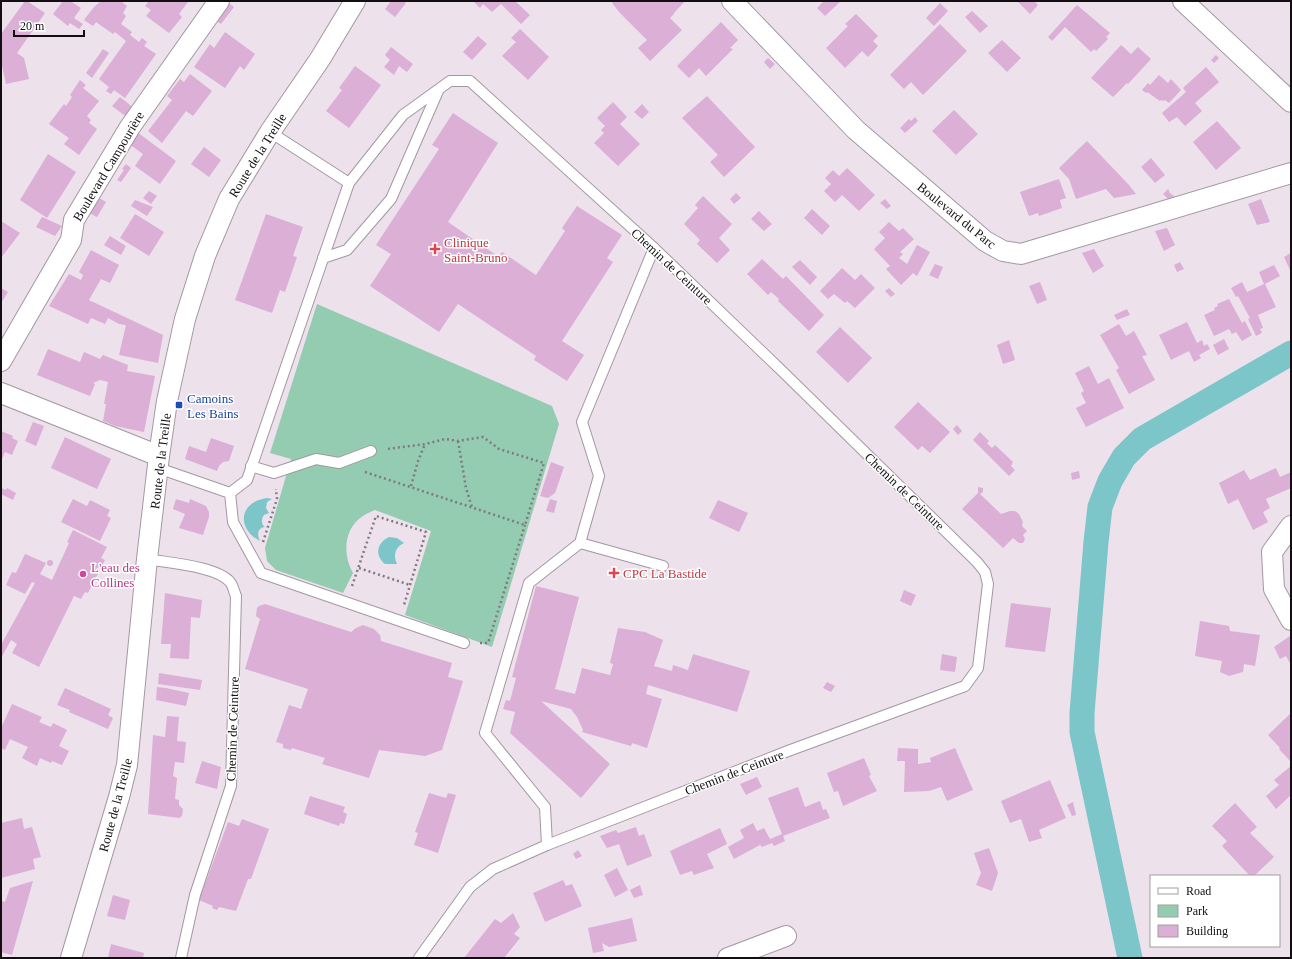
<svg xmlns="http://www.w3.org/2000/svg" width="1292" height="959" font-family="Georgia,serif">
<style>
.green{fill:#93ccb1}
.water{fill:#7cc5c9}
.lines{fill:none;stroke-linecap:round;stroke-linejoin:round}
.canal{stroke:#7cc5c9;stroke-width:25}
.building{fill:#dbafd6}
.service-casing{stroke:#a398a2;stroke-width:12}
.minor-casing{stroke:#a398a2;stroke-width:22}
.path{stroke:#817980;stroke-width:2.5;stroke-dasharray:2 3;stroke-linecap:butt}
.service{stroke:#fff;stroke-width:10}
.minor{stroke:#fff;stroke-width:20}
.health-dot{fill:#e0444e;stroke:#fff;stroke-width:1.5}
.transit-dot{fill:#1a4fb4;stroke:#fff;stroke-width:1.5}
.hotel-dot{fill:#d1479c;stroke:#fff;stroke-width:1.5}
.labels{text-anchor:middle;stroke-width:3;stroke-linejoin:round;paint-order:stroke}
.street-label{font-size:13px;fill:#120e11;stroke:#fff}
.health-label{font-size:13px;fill:#be3a42;stroke:#fff;text-anchor:start}
.transit-label{font-size:13px;fill:#164399;stroke:#fff;text-anchor:start}
.hotel-label{font-size:13px;fill:#b23c85;stroke:#fff;text-anchor:start}
</style>
<rect width="100%" height="100%" fill="#ede1ec"/>
<path class="green" d="M317,304L552,406L559,424L492,647L405,615L431,531L375,510C371,512 367,513 363,516C344,528 342,554 353,573L343,593L276,570L267,561L265,548L291,459L270,453Z"/>
<g class="water">
<path d="M267,498L272,499L267,502L266,508L269,513L264,515C261,519 261,524 265,527C257,528 257,535 260,541C236,528 239,502 267,498Z"/>
<path d="M389,537L397,538L404,543C395,547 393,555 397,564H385C375,556 376,543 389,537Z"/>
</g>
<g class="lines">
<path class="canal" d="M1130,958L1082,732V713L1096,542L1100,507L1110,481L1124,457L1142,439L1291,353"/>
</g>
<g class="building">
<path d="M25,1H27L45,13L17,53L24,58L29,79L6,84L1,61V34Z"/>
<path d="M63,1H70L81,8L74,18L83,24L79,29L70,23L68,26L53,14Z"/>
<path d="M101,1H123L122,2L127,6L123,13L126,16L121,24L132,32L130,35L139,42L142,38L147,42L144,46L156,54L125,98L114,90L111,94L106,91L109,87L99,79L126,41L115,32L113,34L96,22L93,26L84,20L94,7Z"/>
<path d="M149,1H187L188,2L179,14L182,17L169,33L146,16L151,10L145,6Z"/>
<path d="M226,1L234,7L221,24L213,19Z"/>
<path d="M391,1H403L406,3L395,17L385,9Z"/>
<path d="M473,1H515L530,15L521,24L501,4L492,12L483,4L480,8Z"/>
<path d="M614,1H685L674,13V14L670,18L682,30L650,61L638,48L647,40L620,13L612,3Z"/>
<path d="M824,1H841L825,16L817,8Z"/>
<path d="M1017,1H1034L1038,5L1030,14Z"/>
<path d="M940,3L948,11L934,26L926,18Z"/>
<path d="M1077,5L1110,33L1106,37L1108,39L1096,51L1094,49L1091,52L1065,27L1052,41L1048,37Z"/>
<path d="M972,11L988,26L980,33L965,17Z"/>
<path d="M856,14L878,36L873,41L878,46L868,57L862,51L845,68L826,48L848,26L845,24Z"/>
<path d="M721,22L738,40L730,48L733,49L706,76L699,68L689,78L677,66Z"/>
<path d="M940,24L967,51L923,95L911,82L904,89L890,75Z"/>
<path d="M520,29L549,57L528,80L502,56L516,42L511,38Z"/>
<path d="M225,32L255,54L244,70L240,66L225,88L194,67L210,44L214,48Z"/>
<path d="M478,36L487,44L472,60L463,52Z"/>
<path d="M1002,40L1021,58L1007,72L988,53Z"/>
<path d="M1121,45L1131,54L1138,47L1151,59L1128,84L1127,83L1113,97L1091,78Z"/>
<path d="M391,47L413,64L407,72L399,66L394,75L384,67L390,60L385,55Z"/>
<path d="M103,49L109,53L92,78L86,73Z"/>
<path d="M1216,55L1219,58L1214,63L1211,60Z"/>
<path d="M768,58L775,64L770,69L764,62Z"/>
<path d="M355,66L381,85L349,128L326,111L342,90L339,88Z"/>
<path d="M1206,67L1219,82L1195,103L1202,111L1185,126L1177,117L1169,122L1162,113L1186,92L1183,88Z"/>
<path d="M190,74L212,91L193,116L186,111L162,143L148,131L172,100L167,96L180,79L184,82Z"/>
<path d="M1159,75L1168,83L1171,79L1181,90L1169,103L1165,100L1164,101L1161,100L1160,101L1147,92L1146,93L1142,90L1148,83L1150,85Z"/>
<path d="M80,80L86,85L83,88L99,101L87,116L91,120L89,123L97,129L79,155L64,144L69,138L49,124L64,104L66,106L72,97L70,95Z"/>
<path d="M707,96L755,147L724,177L710,162L718,155L682,118Z"/>
<path d="M120,97L135,109L128,118L112,106Z"/>
<path d="M613,102L627,117L620,124L640,144L618,166L594,143L604,133L601,130L605,126L597,118Z"/>
<path d="M642,104L649,112L642,119L634,112Z"/>
<path d="M954,110L978,134L956,155L932,131Z"/>
<path d="M453,113L498,143L448,222L499,257L502,252L536,275L565,231L562,228L577,206L622,235L607,258L613,262L562,341L584,355L567,381L534,360L536,356L458,304L439,332L370,286L391,254L376,245L439,149L432,145Z"/>
<path d="M915,117L918,121L905,133L900,128L909,119L911,121Z"/>
<path d="M1217,121L1241,148L1216,170L1193,142Z"/>
<path d="M137,132L176,161L160,184L135,166L143,154L129,144Z"/>
<path d="M1087,141L1129,185L1136,194L1114,198L1106,189L1076,199L1069,179L1059,168Z"/>
<path d="M204,147L221,160L209,177L191,164Z"/>
<path d="M48,154L76,172L47,218L20,200Z"/>
<path d="M1151,158L1165,175L1155,183L1141,167Z"/>
<path d="M126,164L131,168L121,182L117,180L124,170L122,169Z"/>
<path d="M847,168L875,195L859,211L842,195L835,202L824,191L831,184L825,178L833,170L839,176Z"/>
<path d="M1059,179L1066,198L1060,200L1062,208L1039,216L1038,213L1029,216L1020,192Z"/>
<path d="M1168,189L1170,193L1175,197L1168,199L1163,194Z"/>
<path d="M149,191L157,196L151,204L143,198Z"/>
<path d="M736,193L741,198L734,204L730,199Z"/>
<path d="M94,195L106,202L97,217L85,211Z"/>
<path d="M703,196L732,224L719,238L730,250L717,263L697,244L700,240L684,224L698,208L695,205Z"/>
<path d="M885,199L891,206L887,209L880,203Z"/>
<path d="M1261,199L1270,222L1257,225L1248,204Z"/>
<path d="M135,200L153,207L147,216L131,206Z"/>
<path d="M812,209L830,226L822,235L804,218Z"/>
<path d="M759,211L772,224L764,231L751,219Z"/>
<path d="M135,214L164,232L149,256L120,238Z"/>
<path d="M266,214L303,227L293,256L297,257L285,292L280,290L272,313L235,300Z"/>
<path d="M42,217L62,226L55,236L36,227Z"/>
<path d="M1,221L20,233L1,258Z"/>
<path d="M889,222L899,231L903,228L914,239L900,252L903,254L899,258L907,264L917,245L930,252L917,276L913,273L901,285L886,269L890,266L874,249L885,238L879,232Z"/>
<path d="M1167,228L1175,245L1164,251L1155,231Z"/>
<path d="M110,236L126,246L121,255L104,245Z"/>
<path d="M1094,249L1104,266L1093,273L1082,253Z"/>
<path d="M91,250L119,265L110,283L101,279L89,300L163,335L158,363L119,355L126,325L119,324L108,318L105,324L91,318L88,324L49,306L69,274L81,280L83,275L79,272Z"/>
<path d="M1291,253V272L1284,257Z"/>
<path d="M762,259L783,279L786,276L824,315L809,331L778,301L779,299L771,292L768,295L747,274Z"/>
<path d="M800,260L817,277L810,285L792,267Z"/>
<path d="M1180,262L1184,269L1177,272L1174,265Z"/>
<path d="M935,264L943,267L938,279L929,275Z"/>
<path d="M1274,265L1280,276L1265,284L1276,307L1258,315L1262,325L1263,328L1260,329L1262,333L1256,336L1248,319L1250,318L1238,296L1236,297L1231,288L1242,282L1247,292L1264,284L1259,272Z"/>
<path d="M842,268L855,280L861,274L875,288L855,308L847,301L845,303L834,294L828,299L820,291Z"/>
<path d="M1040,282L1047,300L1037,304L1029,286Z"/>
<path d="M1,288L8,292L1,303Z"/>
<path d="M889,288L895,294L891,297L885,291Z"/>
<path d="M1229,299L1242,323L1245,321L1252,335L1242,341L1236,332L1232,334L1229,329L1214,336L1204,315L1215,310L1214,308L1218,306L1217,304Z"/>
<path d="M1127,309L1130,315L1117,320L1114,315Z"/>
<path d="M1187,322L1197,343L1202,340L1204,346L1207,344L1210,349L1199,355L1201,358L1194,362L1189,351L1171,360L1159,335Z"/>
<path d="M1119,324L1126,336L1134,331L1147,355L1142,356L1155,380L1129,394L1116,370L1119,368L1100,335Z"/>
<path d="M840,327L872,358L848,383L816,352Z"/>
<path d="M1224,339L1229,349L1218,355L1213,345Z"/>
<path d="M1009,340L1015,360L1003,364L997,345Z"/>
<path d="M48,349L80,362L84,352L100,359L103,355L128,365L127,371L155,376L144,432L115,426L103,421L106,404H104L108,382L100,380L93,383L95,384L90,396L37,375Z"/>
<path d="M1089,366L1098,384L1109,378L1124,408L1086,427L1076,408L1086,403L1081,393L1084,391L1075,373Z"/>
<path d="M918,402L950,432L930,453L922,446L918,450L894,427Z"/>
<path d="M33,422L44,426L36,446L25,441Z"/>
<path d="M957,425L962,431L958,435L953,429Z"/>
<path d="M1,431L13,436L12,438L18,441L12,455L5,452L1,461Z"/>
<path d="M980,432L989,441L987,443L992,448L995,445L1013,462L1011,466L1015,470L1009,476L973,440Z"/>
<path d="M65,437L111,459L97,489L51,468Z"/>
<path d="M211,438L234,446L229,461L223,462L219,466L217,471L185,459L189,446L206,452Z"/>
<path d="M551,462L564,467L555,493L548,498L540,496Z"/>
<path d="M1276,468L1280,477L1291,472V488L1266,499L1270,508L1263,512L1268,522L1253,530L1238,499L1228,504L1219,483L1244,470L1250,480Z"/>
<path d="M1079,471L1080,478L1072,480L1071,473Z"/>
<path d="M978,487L983,488V492L980,494L1001,514L1010,511H1015L1019,514L1023,522L1022,526L1027,531L1023,535L1025,539L1023,543H1019L1013,538L1003,548L962,509L978,493Z"/>
<path d="M1,488L6,490L7,488L16,493L13,500L1,494Z"/>
<path d="M73,499L87,506L90,500L110,510L107,516L111,518L100,541L61,522Z"/>
<path d="M176,499L189,503L190,499L206,506L209,512V517L203,535L179,528L185,514L173,509Z"/>
<path d="M550,499L557,501L554,513L546,511Z"/>
<path d="M718,500L748,513L739,532L709,518Z"/>
<path d="M73,530L107,547L101,558L105,560L88,593L85,592L81,599L74,596L39,667L12,653L17,644L11,640L1,658V645L35,583L32,582L25,594L6,585L12,572L16,573L25,554L46,563L40,574L52,580L69,543L67,542Z"/>
<circle cx="50" cy="563" r="3"/>
<path d="M536,586L579,597L555,689L575,694L582,668L610,675L613,664L610,663L618,628L645,632L663,640L654,666L672,671L673,665L688,670L693,654L750,671L737,712L648,685L646,694L662,699L647,748L632,743L631,746L582,732L583,730L577,717L571,709L541,701L610,764L581,798L510,733L515,712L503,709L506,700L510,701L516,678L512,677Z"/>
<path d="M904,590L916,595L911,606L900,601Z"/>
<path d="M165,593L202,600L200,618L191,617L189,659L170,658L171,644H161Z"/>
<path d="M1011,603L1051,608L1045,652L1005,647Z"/>
<path d="M265,604L351,632L356,628L363,625L374,629L380,635L381,641L452,663L448,677L463,681L442,750L425,756L379,750L369,778L322,764L325,758L292,748L291,750L283,748V744L276,742L289,705L301,709L308,689L245,669L260,619L256,616L257,608L259,606Z"/>
<path d="M1200,621L1229,626L1230,631L1260,635L1255,666L1244,664L1243,672L1229,676L1220,672L1222,661L1195,656Z"/>
<path d="M1290,636L1291,638V665L1286,656L1280,659L1274,647Z"/>
<path d="M942,654L957,657L955,672L940,670Z"/>
<path d="M159,673L202,680L200,690L158,684Z"/>
<path d="M827,682L835,686L831,692L823,688Z"/>
<path d="M157,687L166,688L189,693L186,706L156,700Z"/>
<path d="M65,688L111,709L108,715L113,718L108,729L69,712L70,710L57,705Z"/>
<path d="M12,704L42,717L39,722L51,727L53,723L67,730L59,746L69,751L62,765L52,761L51,763L40,758L37,766L22,758L28,747L10,739L5,750L1,748V728Z"/>
<path d="M1291,713V762L1279,749L1280,748L1268,735Z"/>
<path d="M167,716L179,717L177,741L186,742L184,763L175,762L173,776L177,778L175,799L179,800V805L183,809L182,816L179,818L148,814L153,735L165,737Z"/>
<path d="M898,748L918,749V764L931,762L930,758L955,748L973,790L947,801L941,787L929,791L904,792L905,761H897Z"/>
<path d="M864,758L871,775L869,776L877,791L843,806L838,791L834,792L827,773Z"/>
<path d="M202,761L221,767L217,789L195,783Z"/>
<path d="M1291,766V795L1276,809L1266,796L1279,785L1274,780Z"/>
<path d="M757,777L762,787L746,795L740,784Z"/>
<path d="M1050,780L1066,818L1039,830L1042,838L1029,842L1021,819L1010,823L1001,801Z"/>
<path d="M798,787L805,807L820,801L823,810L826,809L830,818L783,836L785,841L774,846L772,843L762,847L760,845L734,859L728,847L744,838L740,830L753,823L757,831L764,828L770,839L782,834L768,798Z"/>
<path d="M429,793L446,798L448,793L456,795L438,853L414,845L418,833L415,832Z"/>
<path d="M310,796L345,807L343,812L347,814L344,824L340,823L339,826L304,814Z"/>
<path d="M1073,802L1076,815L1072,816L1067,805Z"/>
<path d="M1235,803L1257,827L1250,833L1274,857L1254,876H1250L1222,846L1227,841L1212,826Z"/>
<path d="M22,818L24,829L32,827L41,857L33,859L35,869L1,878V823Z"/>
<path d="M242,819L269,829L251,879H248L236,911L219,907L217,910L212,908L213,906L199,900L228,822L239,826Z"/>
<path d="M636,827L639,836L644,834L652,856L627,866L619,844L607,848L600,836L616,830L618,833Z"/>
<path d="M720,828L727,844L707,854L714,868L694,875L692,871L680,875L670,851Z"/>
<path d="M989,848L998,873L992,891L976,885L981,873L974,853Z"/>
<path d="M578,850L582,856L576,859L573,854Z"/>
<path d="M617,868L628,890L615,897L604,875Z"/>
<path d="M563,880L566,886L572,884L582,906L545,922L533,893Z"/>
<path d="M33,881L12,955L1,952V901L5,902L10,888Z"/>
<path d="M640,885L643,895L634,898L630,890Z"/>
<path d="M113,895L130,900L125,920L107,916Z"/>
<path d="M513,913L520,927L514,934L520,938L504,958H464L495,919L501,923Z"/>
<path d="M632,918L637,941L609,947L602,943L604,951L593,953L588,928Z"/>
<path d="M111,944L144,953L143,958H108Z"/>
</g>
<g class="lines">
<defs>
<g id="service">
<path d="M270,132L349,183L403,115L450,81H470L654,248L782,371L977,562L985,572L988,584L978,668L965,686L788,751L547,845L493,869L470,887L419,958"/>
<path d="M323,258L347,250L391,199L438,91"/>
<path d="M251,466L274,473L316,459L339,463L371,451"/>
<path d="M158,468L230,493L233,522L261,573L464,643"/>
<path d="M230,493L247,480L349,183"/>
<path d="M580,543L663,566"/>
<path d="M147,559C168,563 217,566 230,582C233,585 234,592 236,596L231,786L195,895L181,958"/>
<path d="M547,845L545,807L485,733L529,583L580,543L599,476L582,422L654,248"/>
</g>
<g id="minor">
<path d="M732,1L856,130L985,241L1003,251L1021,254L1291,173"/>
<path d="M1183,1L1291,102"/>
<path d="M1,361L71,240L74,220L130,127L219,1"/>
<path d="M1,393L159,456"/>
<path d="M1291,526L1272,552L1274,589L1291,620"/>
<path d="M71,958L119,797L127,765L147,559L159,456L167,401L185,319L205,256L229,199L270,132L320,59L355,1"/>
<path d="M728,958L786,936"/>
</g>
</defs>
<use href="#service" class="service-casing"/>
<use href="#minor" class="minor-casing"/>
<g class="path">
<path d="M458,441L466,488L472,507"/>
<path d="M365,472L525,525L544,463L499,449L483,437L458,441L445,439L426,444L387,449"/>
<path d="M411,486L418,461L425,444"/>
<path d="M263,542L277,499L276,489"/>
<path d="M359,568L410,585"/>
<path d="M352,586L376,516L426,532L404,605"/>
<path d="M480,643H488L525,525"/>
</g>
<use href="#service" class="service"/>
<use href="#minor" class="minor"/>
</g>
<g class="health-dot">
<path d="M433 243h4v4h4v4h-4v4h-4v-4h-4v-4h4z"/>
<path d="M612 567h4v4h4v4h-4v4h-4v-4h-4v-4h4z"/>
</g>
<rect class="transit-dot" x="175" y="401" width="8" height="8" rx="2"/>
<circle class="hotel-dot" cx="83" cy="574" r="4"/>
<g class="labels">
<g class="street-label">
<text transform="translate(257 155) rotate(-58)" y="5">Route de la Treille</text>
<text transform="translate(108 166) rotate(-59)" y="5">Boulevard Campourière</text>
<text transform="translate(957 215) rotate(39)" y="5">Boulevard du Parc</text>
<text transform="translate(672 266) rotate(43)" y="5">Chemin de Ceinture</text>
<text transform="translate(160 461) rotate(-83)" y="5">Route de la Treille</text>
<text transform="translate(905 491) rotate(44)" y="5">Chemin de Ceinture</text>
<text transform="translate(232 729) rotate(-88)" y="5">Chemin de Ceinture</text>
<text transform="translate(734 772) rotate(-21)" y="5">Chemin de Ceinture</text>
<text transform="translate(115 805) rotate(-75)" y="5">Route de la Treille</text>
</g>
<g class="health-label">
<text x="444" y="247">Clinique<tspan x="444" dy="15">Saint-Bruno</tspan></text>
<text x="623" y="578">CPC La Bastide</text>
</g>
<g class="transit-label">
<text x="187" y="403">Camoins<tspan x="187" dy="15">Les Bains</tspan></text>
</g>
<g class="hotel-label">
<text x="91" y="572">L'eau des<tspan x="91" dy="15">Collines</tspan></text>
</g>
</g>
<rect width="1292" height="959" fill="none" stroke="#120e11" stroke-width="4"/>
<rect x="1150" y="875" width="130" height="72" fill="#ffffff" stroke="#a09fa0"/>
<rect x="1158" y="888" width="20" height="6" fill="#ffffff" stroke="#a09fa0"/>
<text x="1186" y="895" font-size="12" fill="#120e11">Road</text>
<rect x="1158" y="905" width="20" height="12" fill="#93ccb1" stroke="#a09fa0"/>
<text x="1186" y="915" font-size="12" fill="#120e11">Park</text>
<rect x="1158" y="925" width="20" height="12" fill="#dbafd6" stroke="#a09fa0"/>
<text x="1186" y="935" font-size="12" fill="#120e11">Building</text>
<path d="M14 30v6h70v-6" fill="none" stroke="#120e11" stroke-width="2"/>
<text x="20" y="30" font-size="12" fill="#120e11" stroke="#ffffff" stroke-width="3" paint-order="stroke">20 m</text>
</svg>
